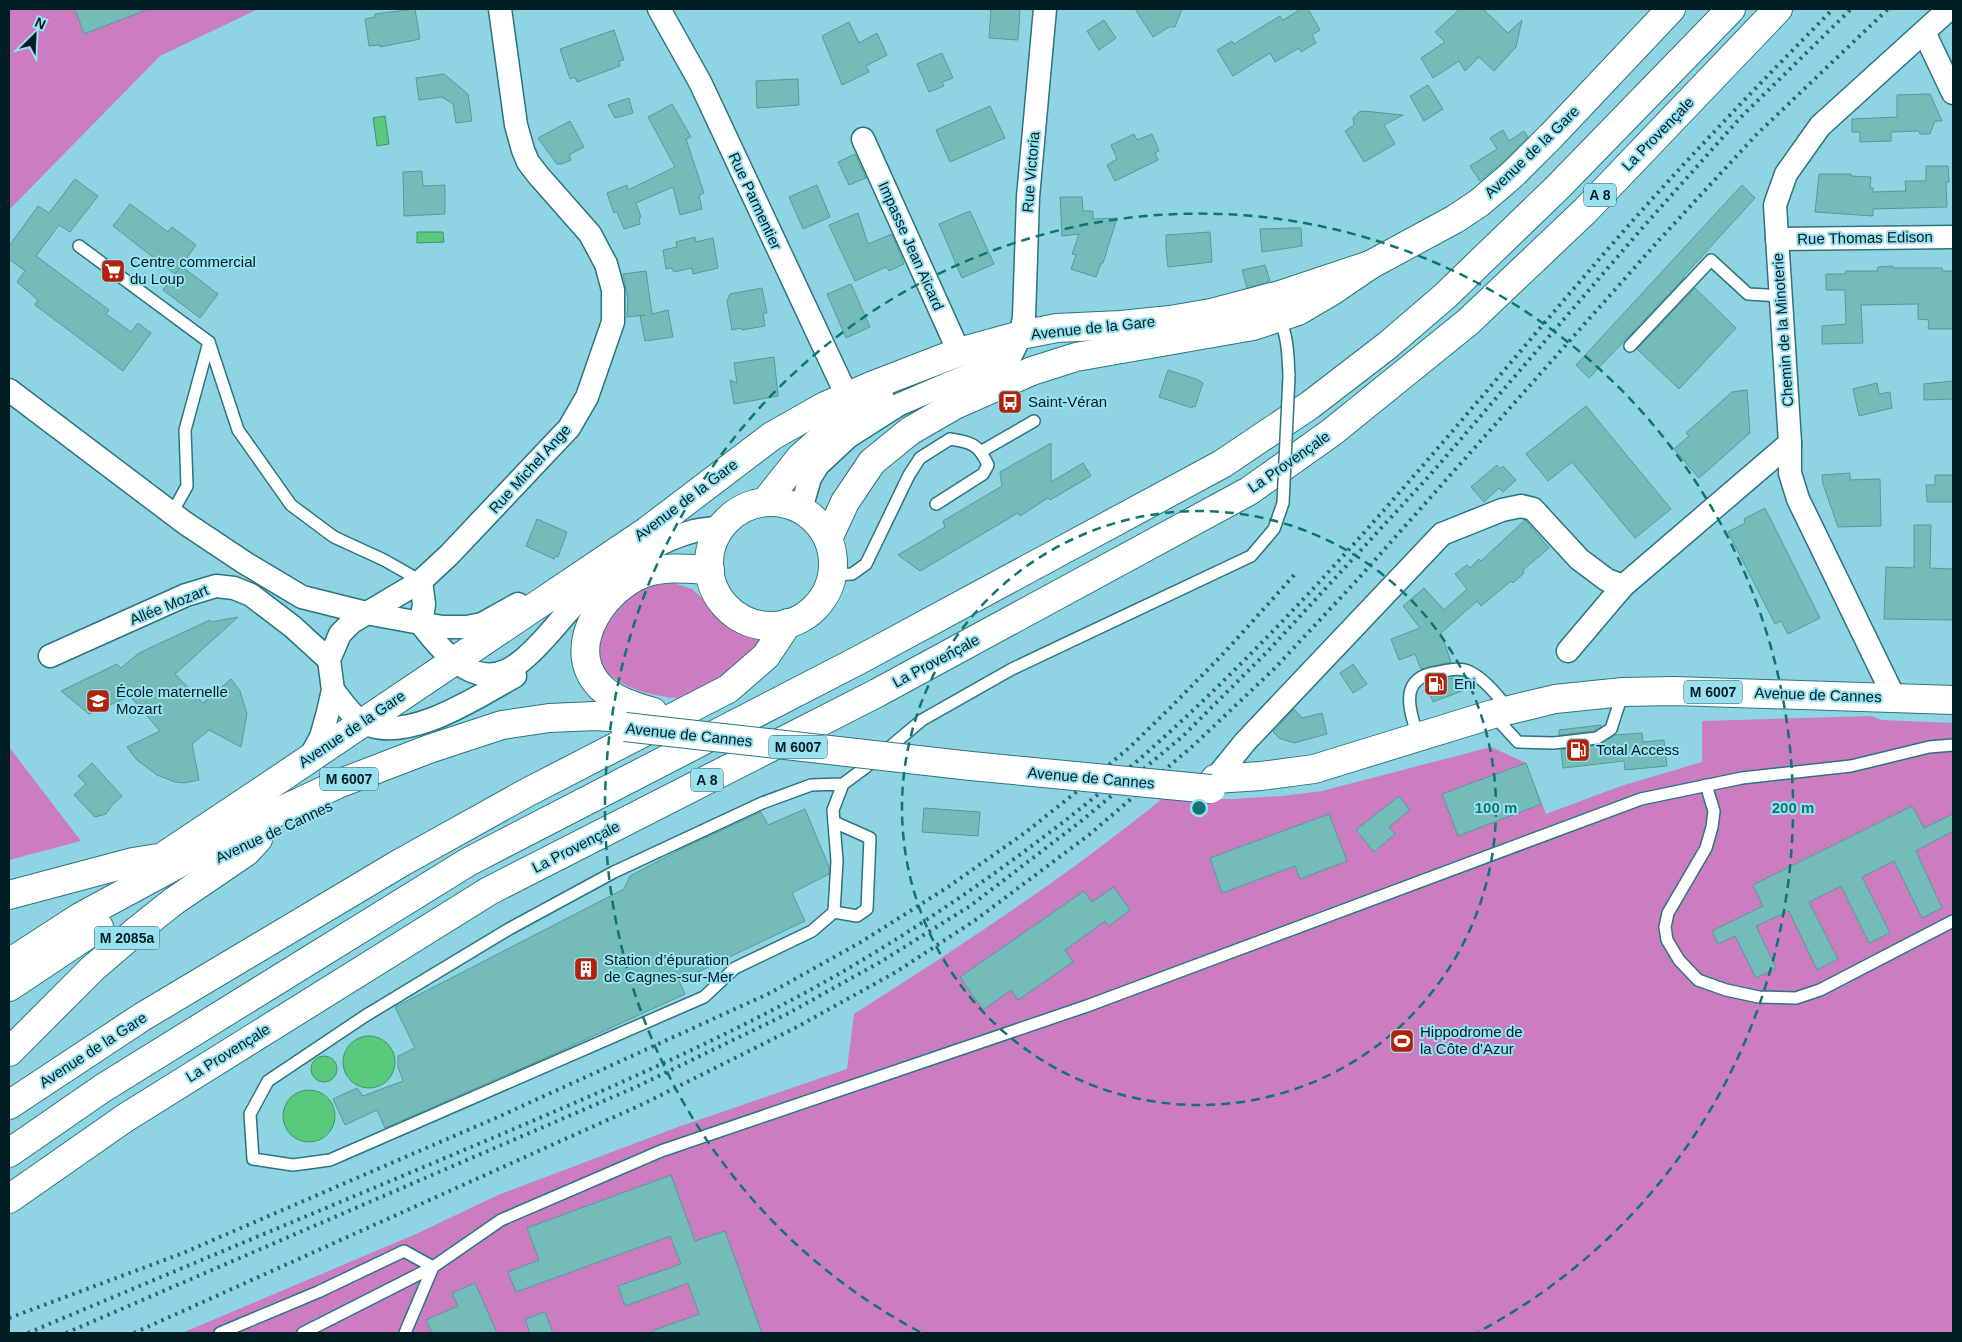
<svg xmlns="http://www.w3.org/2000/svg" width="1962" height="1342" font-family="Helvetica,sans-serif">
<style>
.green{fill:#cc7dc1}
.water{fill:#59c97e;stroke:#3f9663}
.building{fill:#73bcb9;stroke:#539c99}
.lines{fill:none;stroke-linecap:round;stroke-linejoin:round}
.service-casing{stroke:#2c7481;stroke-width:14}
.minor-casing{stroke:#2c7481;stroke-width:25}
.secondary-casing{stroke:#2c7481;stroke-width:30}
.primary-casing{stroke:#2c7481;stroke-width:30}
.motorway-casing{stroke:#2c7481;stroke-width:30}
.service{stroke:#fff;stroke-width:11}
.minor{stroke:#fff;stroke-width:22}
.secondary{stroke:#fff;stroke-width:28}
.primary{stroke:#fff;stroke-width:28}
.motorway{stroke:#fff;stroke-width:28}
.rail{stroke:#35616a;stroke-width:4;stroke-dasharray:2.5 5;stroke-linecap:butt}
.service-bridge-casing{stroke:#2c7481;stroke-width:14;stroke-linecap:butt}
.primary-bridge-casing{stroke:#2c7481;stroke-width:30;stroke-linecap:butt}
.service-bridge{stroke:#fff;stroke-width:11}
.primary-bridge{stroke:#fff;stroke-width:28}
.ring{fill:none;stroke:#0f766e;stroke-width:2.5;stroke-dasharray:9 6}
.labels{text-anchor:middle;stroke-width:4;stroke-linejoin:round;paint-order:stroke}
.shield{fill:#9ae1f0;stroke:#2f5861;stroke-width:1}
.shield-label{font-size:14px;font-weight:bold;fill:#011e24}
.street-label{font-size:15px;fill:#011e24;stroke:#9ae1f0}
.poi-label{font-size:15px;fill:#011e24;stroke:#9ae1f0;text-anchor:start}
.centre{fill:#0f766e;stroke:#9ae1f0;stroke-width:2.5}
.ring-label{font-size:15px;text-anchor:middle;font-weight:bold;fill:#0f766e;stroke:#9ae1f0;stroke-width:4;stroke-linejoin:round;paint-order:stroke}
</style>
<rect width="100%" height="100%" fill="#8ed4e3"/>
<g class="green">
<path d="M9,9H258L160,56L9,210Z"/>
<path d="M674,583L692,589L702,598L713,614L728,627L761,639L763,642L693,700C660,697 627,693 602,668C596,661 596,636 600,627C602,621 625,597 630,594C645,586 658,584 674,583Z"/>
<path d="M1871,716L1881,720L1953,723V1333H182L416,1234L498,1195L678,1127L847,1069L854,1014C962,945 1070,875 1169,793L1212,799H1233L1282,796L1322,791L1491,747L1526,763L1546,814L1621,786L1702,762V721Z"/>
<path d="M9,747L81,841L9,860Z"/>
</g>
<g class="water">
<path d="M385,116L389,144L377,146L373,118Z"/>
<path d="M417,232H443L444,242L417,243Z"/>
<circle cx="369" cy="1062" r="26"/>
<circle cx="324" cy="1069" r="13"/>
<circle cx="309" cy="1116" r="26"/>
</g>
<g class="building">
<path d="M75,9H146V10L84,34Z"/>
<path d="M415,9L420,39L380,47V45L369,46L365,19L375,17V14Z"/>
<path d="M991,9H1020L1018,40L989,38Z"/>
<path d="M1135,9H1182L1175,27H1169L1153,37Z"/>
<path d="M1301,9H1308L1320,30L1312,35L1316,43L1301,52L1299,48L1275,62L1270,53L1233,76L1217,50L1232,41L1234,44L1280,16L1283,20Z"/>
<path d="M1460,9H1483L1508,33L1522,20L1516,47L1494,71L1479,57L1465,71L1459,61L1433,78L1421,58L1445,42L1435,32Z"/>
<path d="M1104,20L1116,38L1099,50L1087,31Z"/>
<path d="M849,22L859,43L877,33L887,55L866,66L869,72L842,85L822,36Z"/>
<path d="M614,30L624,60L619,61L620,66L577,82L575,77L570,79L560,49Z"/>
<path d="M942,53L953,78L942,82L944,86L929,92L917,64Z"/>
<path d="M444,74L468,94L472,121L456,123L453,104L442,97L419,100L416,78Z"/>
<path d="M798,79L799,105L757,108L756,81Z"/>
<path d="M1428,85L1443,109L1424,121L1410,96Z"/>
<path d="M1930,94L1942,121H1935L1930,134H1920L1919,131L1891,132V141L1860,142V132H1852V119L1897,117V95Z"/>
<path d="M629,98L633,113L615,118L608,105Z"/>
<path d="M672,104L691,137L686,139L704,193L699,195L702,209L680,215L673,187L636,203L641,217L639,218L640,224L624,229L617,212L614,213L607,193L627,185L628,190L675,167L648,117Z"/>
<path d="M990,106L1005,138L950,162L936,130Z"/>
<path d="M1363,111L1403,115L1384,125L1395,144L1364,162L1345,131L1354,125L1353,118L1359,112Z"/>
<path d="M570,121L584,147L569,155L571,160L562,164H557L538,138Z"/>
<path d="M1503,130L1509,141L1524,131L1528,137L1503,162L1480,181L1470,166L1497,149L1490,138Z"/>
<path d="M1134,134L1137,140L1152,134L1159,151L1155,153L1158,160L1115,181L1107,165L1117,159L1111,145Z"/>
<path d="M855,154L866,178L849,185L838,162Z"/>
<path d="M1926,166H1948L1949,182H1946L1947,207L1873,209V216L1815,212L1819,174H1851V176L1871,177L1870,188H1873V192L1906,191L1905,181H1926Z"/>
<path d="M422,171L423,186L445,185V214L404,216L403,172Z"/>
<path d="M75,179L98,196L70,232L59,225L36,256L109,310L106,314L131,332L138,323L151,333L123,371L35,305L38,300L17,282L25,271L9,259V246L38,206L49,213Z"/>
<path d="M817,185L830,217L803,229L789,197Z"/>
<path d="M1742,185L1755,198L1683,277L1684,278L1589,378L1576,365Z"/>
<path d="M1060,197H1082L1083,211H1093V219L1117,218L1103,263H1101L1096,277L1071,269L1076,255L1072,254L1079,234L1062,236Z"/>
<path d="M130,204L168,232L172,227L196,245L175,274L113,226Z"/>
<path d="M970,211L994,264L962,278L939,224Z"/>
<path d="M858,213L868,244L892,234L904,264L889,271L886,267L855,281L829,225Z"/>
<path d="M1292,228H1301L1302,246L1262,252L1260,229Z"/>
<path d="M1210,232L1212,262L1168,267L1166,248V235Z"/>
<path d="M695,237L696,242L713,238L718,268L693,274L692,268L674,272L672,268L666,269L663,250L677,247L676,242Z"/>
<path d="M1265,265L1270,281L1247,288L1242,270Z"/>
<path d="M181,266L218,294L200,318L163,290Z"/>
<path d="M1893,266V268H1942V271H1953V329H1928L1929,320L1918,319V304L1861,305L1863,343L1822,344V326L1846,324L1845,290H1826V274H1845L1846,271H1877L1878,267Z"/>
<path d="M646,271L652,314L668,310L673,337L645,341L640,316L645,315L627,317L628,299L623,274Z"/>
<path d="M851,284L870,327L846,338L827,294Z"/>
<path d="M762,288L767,313H763L765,326L742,330L741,328L732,330L727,301L730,294Z"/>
<path d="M1695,288L1736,328L1679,389L1637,349Z"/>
<path d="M774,357L778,396L734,404L730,380L737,383L734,363Z"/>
<path d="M1168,370L1196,379L1203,383L1195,407L1193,406L1192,408L1159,397Z"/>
<path d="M1953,381V399L1924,400V384Z"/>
<path d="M1877,383L1879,394L1890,392L1892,408L1859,416L1853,389Z"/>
<path d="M1747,390L1750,433L1699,478L1674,449L1689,436L1686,433L1732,392Z"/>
<path d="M1586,406L1671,509L1635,538L1572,462L1548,481L1526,454Z"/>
<path d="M1051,443V482L1083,463L1091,476L1050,500L1048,498L1020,516L1018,513L920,571L898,555L945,527L943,521L1002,486L1000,472Z"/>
<path d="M1497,465L1500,469L1503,466L1516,480L1503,492L1499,488L1484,502L1471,487Z"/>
<path d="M1850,473V480L1880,479L1881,526L1838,527L1823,484L1822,475Z"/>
<path d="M1935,475H1953V502H1927L1926,485H1935Z"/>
<path d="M1765,508L1820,618L1788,634L1781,621L1775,624L1728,532L1745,523L1744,519Z"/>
<path d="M537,519L567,532L558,557L556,556L554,559L526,546Z"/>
<path d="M1525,520L1549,548L1523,570L1524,573L1513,583L1511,581L1481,606L1477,601L1441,633L1451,662L1421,669L1415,654L1399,660L1391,639L1420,628L1403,606L1424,588L1444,610L1467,589L1455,574L1467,565L1470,568L1479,559L1481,561Z"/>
<path d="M1914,525H1931L1930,568L1953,569V620L1884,619L1886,567L1914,568Z"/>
<path d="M238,617L175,674L203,703L231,679L240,691L247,714L241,747L209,730L192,744L199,780L184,783L175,782L157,775L137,760L127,747L160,731L130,696L89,714L61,691L117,664L121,668L139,653L210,620L211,622Z"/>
<path d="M1353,664L1367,684L1353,693L1340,673Z"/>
<path d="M1457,677L1462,691L1433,702L1426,684Z"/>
<path d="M1294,709L1302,718L1322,713L1327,734L1294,743L1279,738L1273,732Z"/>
<path d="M1601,725V727L1594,731L1559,735V730Z"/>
<path d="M1642,733L1643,742L1664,740L1667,766L1625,770L1624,761L1563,768L1561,750L1598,745L1615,735Z"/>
<path d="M92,763L122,796L112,805L106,814L95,817L74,795L86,784L78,776Z"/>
<path d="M1526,763L1541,804L1458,836L1442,794Z"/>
<path d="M1399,796L1410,810L1389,827L1395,834L1374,852L1356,830Z"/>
<path d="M1912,806L1924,828L1953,814V831L1916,851L1942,908L1922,918L1894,861L1862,877L1890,933L1869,943L1841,886L1809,902L1838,959L1817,970L1789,911L1756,926L1776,968L1756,978L1735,936L1718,944L1712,931L1763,906L1753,885Z"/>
<path d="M924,808L980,812L978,836L922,832Z"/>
<path d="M805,809L829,867V874L792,893L805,921L679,981L685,994L554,1054L385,1128L377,1110L345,1125L333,1099L357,1088L363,1096L403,1081L398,1067V1056L415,1048L395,1007L624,889L630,876L685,847L761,812L768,825Z"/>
<path d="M1329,814L1347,861L1300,879L1295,866L1222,893L1210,858Z"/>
<path d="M1114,887L1130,910L1109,926L1105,921L1065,950L1073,962L1018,1000L1011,990L983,1010L960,977L1084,891L1092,902Z"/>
<path d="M671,1175L695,1241L725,1231L762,1333H653L652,1331L699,1314L688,1283L625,1306L618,1286L681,1264L670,1236L516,1292L508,1272L539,1260L527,1228Z"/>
<path d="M475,1283L497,1333H432L426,1320L458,1306L452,1293Z"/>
<path d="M545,1312L553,1333H530L525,1319Z"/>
</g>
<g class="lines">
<defs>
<g id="service">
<path d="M79,246L209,342L238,430L291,505L334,537L384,560L421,581"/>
<path d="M1279,318C1288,336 1288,356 1289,376"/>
<path d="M1630,346L1711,260L1748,294L1782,296"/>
<path d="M982,451L1034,421"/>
<path d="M172,513L187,486L185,430L209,342"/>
<path d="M832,575L852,574L866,564L909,475L920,458L950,439C972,442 979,445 988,465L983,474L936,504"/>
<path d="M1494,716L1518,742L1554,743L1597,738L1611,729L1623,692"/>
<path d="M1418,737C1409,708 1398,677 1439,672C1449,670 1460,667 1470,672C1485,679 1498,697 1509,709"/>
<path d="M843,784L833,810L837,861L834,912L812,931L735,968L704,997L330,1160L293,1165L253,1159L250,1114L268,1081L365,1016L431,976L509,929L614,872L762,803L811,785L843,784L866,767L922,720L1012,669L1251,556L1274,529L1283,503"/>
<path d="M1706,785L1714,811L1712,827L1706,848L1668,913L1665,927L1667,940L1679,960L1698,980L1726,990L1759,997L1796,998L1820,990L1953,921"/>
<path d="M834,912L857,916L867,909L870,838L834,822"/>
<path d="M220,1333L318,1292L404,1251L433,1267L405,1333"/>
<path d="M303,1333L433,1267L501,1220L661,1151L1087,1006L1641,799L1742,778L1851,766L1929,747L1953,745"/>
</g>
<g id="minor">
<path d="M659,9L700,82L847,396"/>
<path d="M1924,32L1953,93"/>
<path d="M863,139L959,352"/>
<path d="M1777,239L1953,237"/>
<path d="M9,390L185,523L245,563L302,597L366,613L442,627H467L482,624L518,604"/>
<path d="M801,509L810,478L818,465L848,437L898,405L1010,357C1018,343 1022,332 1024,317L1028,197L1045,9"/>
<path d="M421,581L424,604L421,624C445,656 480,695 520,662C537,649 551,631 565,615C574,606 581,595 591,587C619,565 660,540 694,531C703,529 712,529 721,527"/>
<path d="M1568,651L1623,586"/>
<path d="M50,656L186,595L216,586L234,588L251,595L293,627L329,660"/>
<path d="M333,690C340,699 353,718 364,723C408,744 477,697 515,676"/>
<path d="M1894,697L1798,499L1790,473V443L1775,205L1786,174L1820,126L1949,9"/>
<path d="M310,757L321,737L328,712L333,690L329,660L340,634L352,622L421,581L449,555L569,428L587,397L613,322V290L606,264L590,234L538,175L528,162L523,150L516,125L500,9"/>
<path d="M1215,779L1245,742L1442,534L1502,510L1521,506L1533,509L1579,559L1607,580L1623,586L1790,443"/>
</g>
<g id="secondary">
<circle cx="771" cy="564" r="62"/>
<path d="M765,502L800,458L838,424L879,395"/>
<path d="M828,539L845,502L872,462L910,431L955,405L1032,371L1076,357L1253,326L1298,311L1332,291L1370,265L1455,219L1479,203L1513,174L1552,135L1671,9"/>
<path d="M140,872L263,790L647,531L772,436L825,406L871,386L959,352L1021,335L1057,328L1121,325L1170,320L1211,313L1280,295L1370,265"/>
<path d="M9,1105L142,1017L402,862L528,792L728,689L766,656L788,623"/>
</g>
<g id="primary">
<path d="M653,712C633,706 609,699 596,682C566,643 605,587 645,573C665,566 689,569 710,570"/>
<path d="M1215,779L1261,776L1314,769L1493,714L1555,699L1623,692L1674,691L1953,700"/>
<path d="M9,895L133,862L158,858"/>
<path d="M9,963L80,917L252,824L338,784L429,749L502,725L549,718L595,716L641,719"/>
<path d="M9,987L99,927"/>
<path d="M9,1052L92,969L135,932L174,901L246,852L258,839"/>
</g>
<g id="motorway">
<path d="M9,1153L103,1088L468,862L859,660L1222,464L1310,405L1388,345L1445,296L1558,187L1731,9"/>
<path d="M9,1199L125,1118L489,891L877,693L1249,491L1332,432L1468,322L1585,211L1778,9"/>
</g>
</defs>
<use href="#service" class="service-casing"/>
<use href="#minor" class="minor-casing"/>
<use href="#secondary" class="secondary-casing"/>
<use href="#primary" class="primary-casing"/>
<use href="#motorway" class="motorway-casing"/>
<use href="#service" class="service"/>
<use href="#minor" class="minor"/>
<use href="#secondary" class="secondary"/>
<use href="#primary" class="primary"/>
<use href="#motorway" class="motorway"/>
<g class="rail">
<path d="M9,1318L183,1253L498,1117L770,993L861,942L948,887L1026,832L1080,789L1130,747L1171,707L1224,653L1296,573"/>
<path d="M28,1333C158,1278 288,1224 419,1169C542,1117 666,1066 784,1004C885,951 981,886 1071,816C1288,645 1455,422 1636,217C1700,145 1766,77 1833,9"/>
<path d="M66,1333L636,1087L787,1014L882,961L970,906L1080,822L1183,736L1268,651L1430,475L1644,226L1741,117L1851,9"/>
<path d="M134,1333L643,1104L797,1027L896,972L977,919L1090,834L1195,744L1275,668L1358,579L1660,239L1757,134L1888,9"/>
</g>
<defs>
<path id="service-bridge" d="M1283,503L1289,376"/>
<path id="primary-bridge" d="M625,727L971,766L1211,789"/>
</defs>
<use href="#service-bridge" class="service-bridge-casing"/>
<use href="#primary-bridge" class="primary-bridge-casing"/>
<use href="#service-bridge" class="service-bridge"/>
<use href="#primary-bridge" class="primary-bridge"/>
</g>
<g class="ring">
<circle cx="1199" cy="808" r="297"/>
<path d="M920 1332A594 594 0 1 1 1478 1332"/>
</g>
<defs>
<symbol id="supermarket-square" viewBox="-11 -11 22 22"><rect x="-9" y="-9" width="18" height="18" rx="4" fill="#b02209" stroke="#9ae1f0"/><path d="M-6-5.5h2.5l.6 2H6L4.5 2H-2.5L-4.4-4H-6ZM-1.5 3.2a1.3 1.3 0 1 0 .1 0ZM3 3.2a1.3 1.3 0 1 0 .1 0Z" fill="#fff"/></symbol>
<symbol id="bus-square" viewBox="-11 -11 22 22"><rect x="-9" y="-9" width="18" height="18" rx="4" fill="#b02209" stroke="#9ae1f0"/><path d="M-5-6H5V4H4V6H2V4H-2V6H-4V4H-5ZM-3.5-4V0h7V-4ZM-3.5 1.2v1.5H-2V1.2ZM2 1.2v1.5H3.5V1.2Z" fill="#fff"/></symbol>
<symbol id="fuel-square" viewBox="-11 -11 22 22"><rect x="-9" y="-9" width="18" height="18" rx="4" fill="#b02209" stroke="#9ae1f0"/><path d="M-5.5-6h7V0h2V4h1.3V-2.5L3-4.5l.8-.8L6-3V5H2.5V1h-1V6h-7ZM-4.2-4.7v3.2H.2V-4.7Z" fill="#fff"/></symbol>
<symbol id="school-square" viewBox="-11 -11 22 22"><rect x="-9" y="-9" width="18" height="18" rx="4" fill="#b02209" stroke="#9ae1f0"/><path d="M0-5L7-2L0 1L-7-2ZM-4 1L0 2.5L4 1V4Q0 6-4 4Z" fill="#fff"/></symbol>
<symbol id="building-square" viewBox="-11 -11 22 22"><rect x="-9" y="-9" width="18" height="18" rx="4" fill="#b02209" stroke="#9ae1f0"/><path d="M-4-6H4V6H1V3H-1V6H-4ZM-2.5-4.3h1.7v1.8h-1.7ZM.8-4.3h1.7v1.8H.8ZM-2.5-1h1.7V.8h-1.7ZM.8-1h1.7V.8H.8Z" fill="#fff"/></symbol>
<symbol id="stadium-square" viewBox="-11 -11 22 22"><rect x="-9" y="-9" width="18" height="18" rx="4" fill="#b02209" stroke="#9ae1f0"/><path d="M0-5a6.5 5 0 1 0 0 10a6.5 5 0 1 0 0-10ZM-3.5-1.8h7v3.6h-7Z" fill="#fff"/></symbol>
</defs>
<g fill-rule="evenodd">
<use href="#supermarket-square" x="99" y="257" width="28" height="28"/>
<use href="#bus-square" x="996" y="388" width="28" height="28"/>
<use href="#fuel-square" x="1422" y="670" width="28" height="28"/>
<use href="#school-square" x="84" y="687" width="28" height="28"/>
<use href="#fuel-square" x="1564" y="736" width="28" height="28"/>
<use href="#building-square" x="572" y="955" width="28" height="28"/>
<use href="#stadium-square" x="1388" y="1027" width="28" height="28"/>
</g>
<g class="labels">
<g class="shield">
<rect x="1584" y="183.5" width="32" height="23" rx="4"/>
<rect x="1684" y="680.5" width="58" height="23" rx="4"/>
<rect x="769" y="735.5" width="58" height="23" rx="4"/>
<rect x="320" y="767.5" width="58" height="23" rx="4"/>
<rect x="691" y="768.5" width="32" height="23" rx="4"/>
<rect x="94.5" y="926.5" width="65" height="23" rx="4"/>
</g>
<g class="shield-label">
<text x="1600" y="200">A 8</text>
<text x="1713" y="697">M 6007</text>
<text x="798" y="752">M 6007</text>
<text x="349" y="784">M 6007</text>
<text x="707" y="785">A 8</text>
<text x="127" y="943">M 2085a</text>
</g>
<g class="street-label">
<text transform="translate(1658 134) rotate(-46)" y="5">La Provençale</text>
<text transform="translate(1532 152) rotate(-44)" y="5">Avenue de la Gare</text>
<text transform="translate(1031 172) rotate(-85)" y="5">Rue Victoria</text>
<text transform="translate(755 201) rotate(65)" y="5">Rue Parmentier</text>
<text transform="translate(1865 238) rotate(-1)" y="5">Rue Thomas Edison</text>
<text transform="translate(911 246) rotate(66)" y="5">Impasse Jean Aicard</text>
<text transform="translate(1093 328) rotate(-6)" y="5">Avenue de la Gare</text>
<text transform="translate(1783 330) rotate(-94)" y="5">Chemin de la Minoterie</text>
<text transform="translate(1289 462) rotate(-35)" y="5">La Provençale</text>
<text transform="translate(530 469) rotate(-48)" y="5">Rue Michel Ange</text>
<text transform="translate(686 500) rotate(-37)" y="5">Avenue de la Gare</text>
<text transform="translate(169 605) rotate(-22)" y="5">Allée Mozart</text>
<text transform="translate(936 661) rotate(-28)" y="5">La Provençale</text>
<text transform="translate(1818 695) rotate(2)" y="5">Avenue de Cannes</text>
<text transform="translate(352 729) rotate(-34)" y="5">Avenue de la Gare</text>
<text transform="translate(689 735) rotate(6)" y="5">Avenue de Cannes</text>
<text transform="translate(1091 778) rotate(5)" y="5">Avenue de Cannes</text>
<text transform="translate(274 832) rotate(-25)" y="5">Avenue de Cannes</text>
<text transform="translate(576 847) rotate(-27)" y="5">La Provençale</text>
<text transform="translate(93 1050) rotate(-33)" y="5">Avenue de la Gare</text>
<text transform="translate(228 1053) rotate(-32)" y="5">La Provençale</text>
</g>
<g class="poi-label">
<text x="130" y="267">Centre commercial<tspan x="130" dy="17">du Loup</tspan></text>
<text x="1028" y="407">Saint-Véran</text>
<text x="1454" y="689">Eni</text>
<text x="116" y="697">École maternelle<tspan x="116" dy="17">Mozart</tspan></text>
<text x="1596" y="755">Total Access</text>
<text x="604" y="965">Station d’épuration<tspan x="604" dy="17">de Cagnes-sur-Mer</tspan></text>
<text x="1420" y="1037">Hippodrome de<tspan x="1420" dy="17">la Côte d'Azur</tspan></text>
</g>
</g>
<circle cx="1199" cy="808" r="8" class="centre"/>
<g class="ring-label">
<text x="1496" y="813">100 m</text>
<text x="1793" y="813">200 m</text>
</g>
<rect width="1962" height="1342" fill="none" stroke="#011e24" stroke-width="20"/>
<g transform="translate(35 35) rotate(24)" stroke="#9ae1f0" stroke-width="4" paint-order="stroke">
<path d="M0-4L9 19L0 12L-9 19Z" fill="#011e24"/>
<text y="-8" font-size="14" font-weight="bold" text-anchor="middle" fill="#011e24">N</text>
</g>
</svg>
